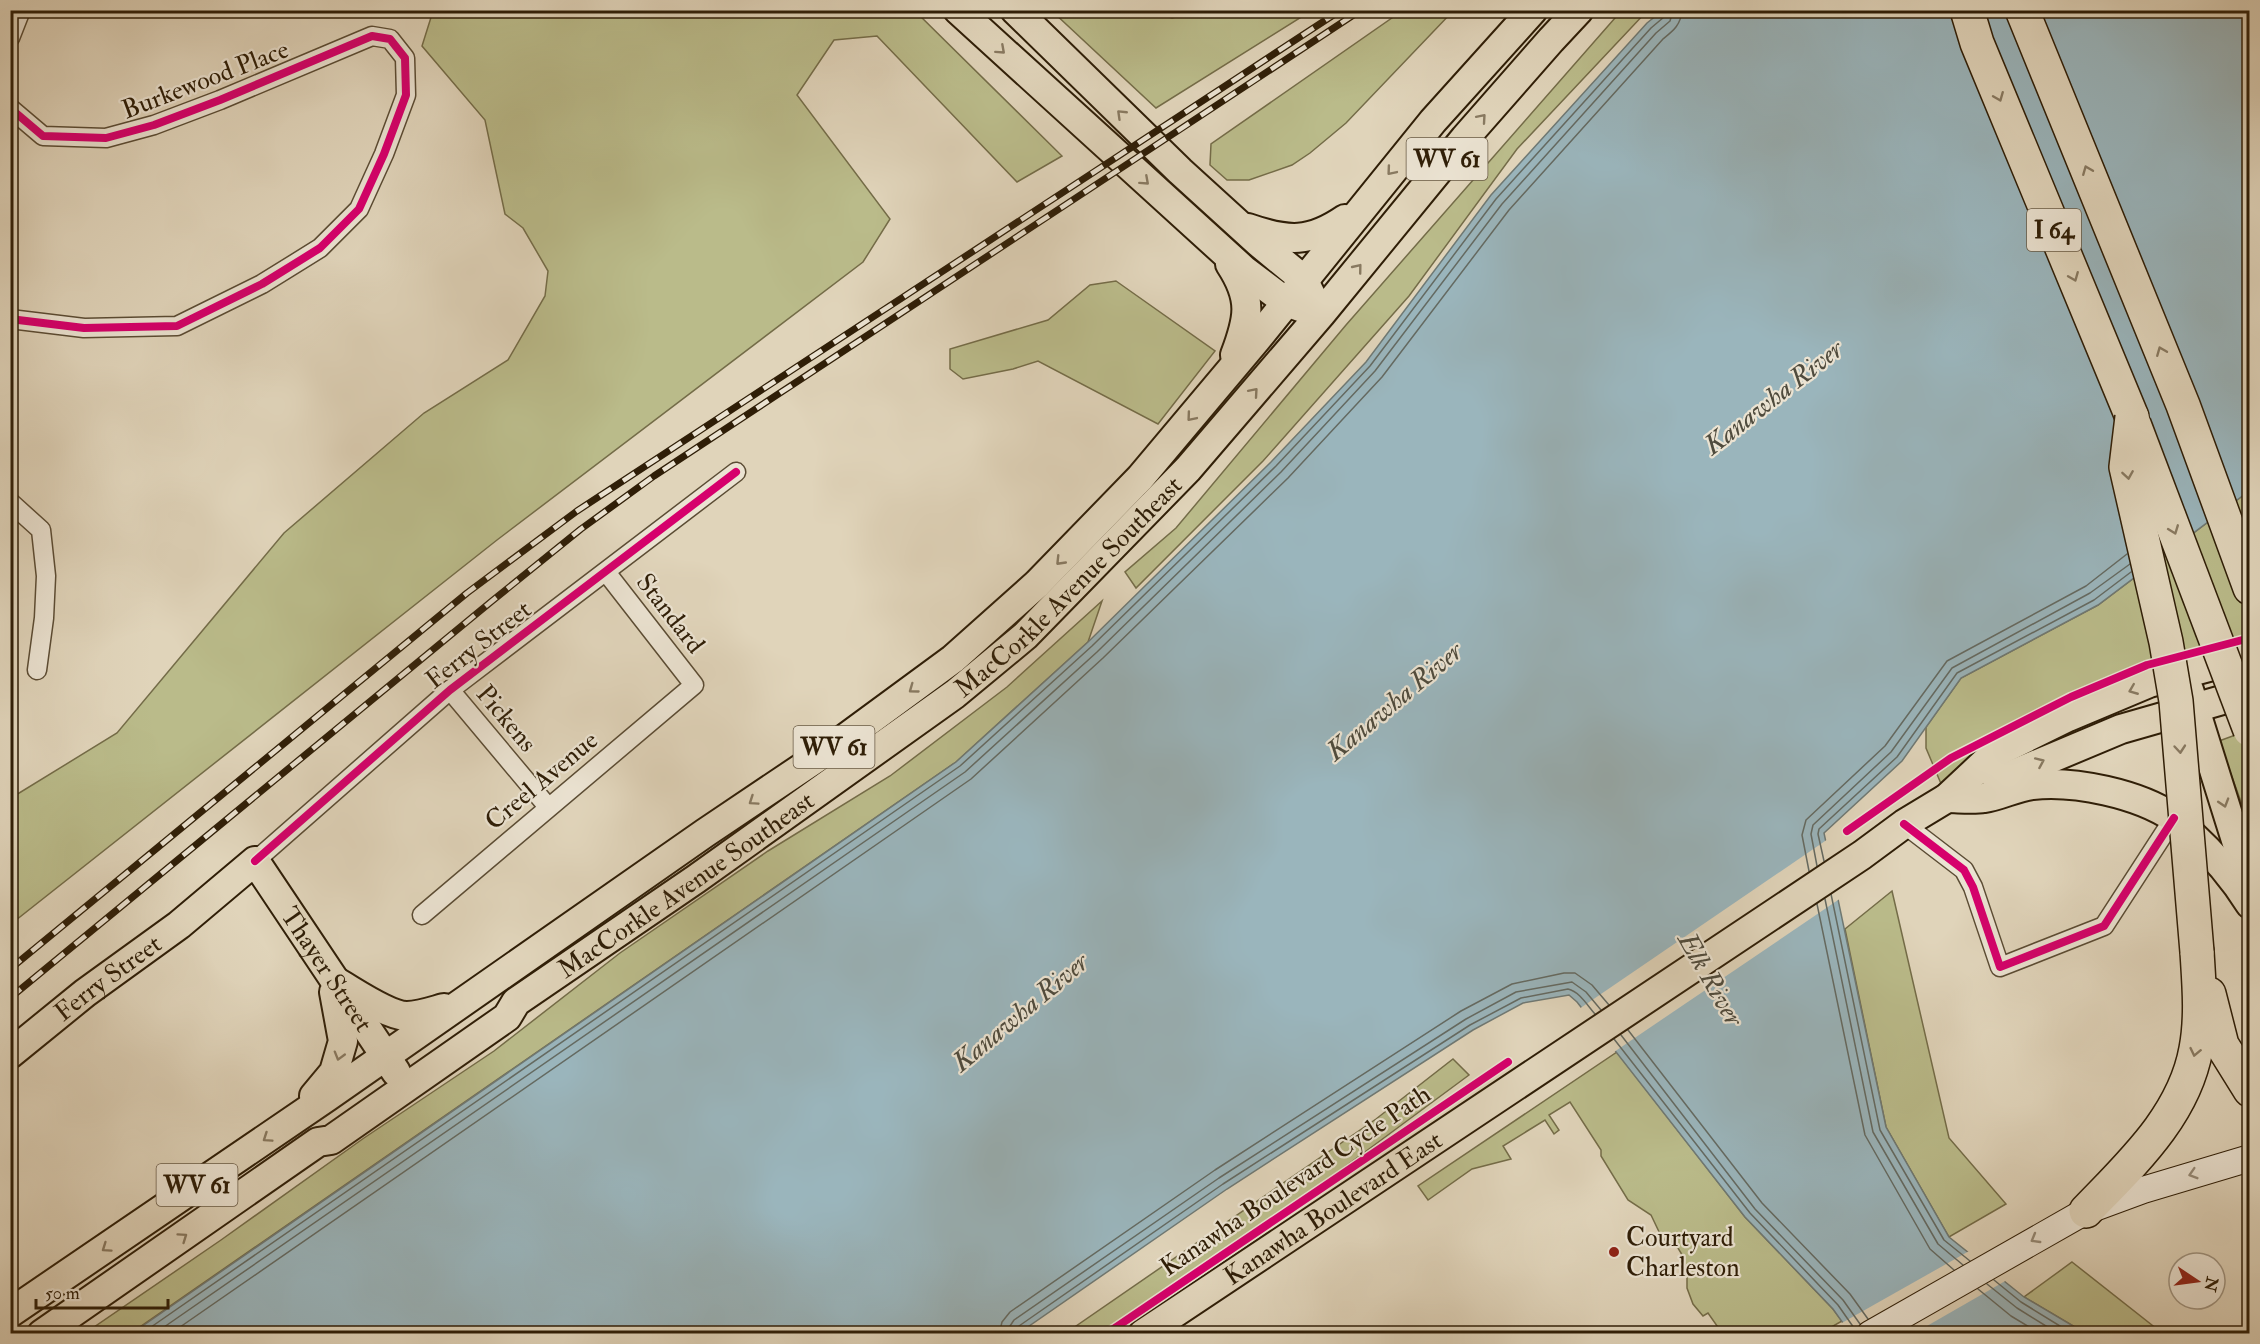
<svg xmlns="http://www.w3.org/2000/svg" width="2260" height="1344" font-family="'IM FELL Double Pica',serif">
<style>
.green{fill:#babb8a;stroke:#746c48;stroke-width:1.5}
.water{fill:#9ab5bc;stroke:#6f7974;stroke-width:1.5}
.pier{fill:#e0d4ba}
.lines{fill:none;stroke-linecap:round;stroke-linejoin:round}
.shore{stroke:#646a62;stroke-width:1.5}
.minor-casing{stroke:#5b4c34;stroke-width:21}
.secondary-casing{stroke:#2f1e07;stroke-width:28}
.primary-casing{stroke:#2f1e07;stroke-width:32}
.motorway-casing{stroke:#2f1e07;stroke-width:36}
.minor{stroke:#ebe3d2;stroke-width:18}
.secondary{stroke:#ebe3d2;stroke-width:26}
.primary{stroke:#e0d4ba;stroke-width:28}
.motorway{stroke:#e0d4ba;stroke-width:33}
.rail-casing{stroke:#2f1e07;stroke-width:7}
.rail{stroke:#ebe3d2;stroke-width:4.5;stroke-dasharray:14;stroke-linecap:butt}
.motorway-bridge-casing{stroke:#2f1e07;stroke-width:36;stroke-linecap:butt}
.motorway-bridge{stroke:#e0d4ba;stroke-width:33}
.cycleway-casing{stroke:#ebe3d2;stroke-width:11}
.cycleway{stroke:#d6006c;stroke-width:8}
.oneway{stroke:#887960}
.oneway2{stroke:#968a77}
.poi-dot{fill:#8f2418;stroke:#ebe3d2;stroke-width:2}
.labels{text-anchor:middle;stroke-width:4.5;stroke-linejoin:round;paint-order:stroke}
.shield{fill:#ebe3d2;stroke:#675944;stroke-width:1.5}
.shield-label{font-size:24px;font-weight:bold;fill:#2f1e07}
.street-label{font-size:26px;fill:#2f1e07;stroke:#ebe3d2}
.poi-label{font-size:26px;fill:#2f1e07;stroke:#ebe3d2;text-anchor:start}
.water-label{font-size:27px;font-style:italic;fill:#4f4b3d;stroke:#ebe3d2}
</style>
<rect width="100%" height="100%" fill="#e0d4ba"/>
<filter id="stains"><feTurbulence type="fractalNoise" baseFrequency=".00333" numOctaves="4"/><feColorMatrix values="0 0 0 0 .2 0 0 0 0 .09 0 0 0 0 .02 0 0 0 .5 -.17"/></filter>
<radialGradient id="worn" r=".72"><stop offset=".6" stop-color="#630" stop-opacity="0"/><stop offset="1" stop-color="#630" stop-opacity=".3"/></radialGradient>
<g class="green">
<path d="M1622,10L1647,11L1517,149L1409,296L1263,461L1136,588L1125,572L1176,528L1346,325Z"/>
<path d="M433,11H915L1062,156L1017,182L877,36L834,40L797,95L890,219L863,262L497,540L11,924V798L117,733L284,533L424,413L508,360L545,296L548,271L523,228L505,214L485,120L422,46Z"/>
<path d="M1052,11H1147L1172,18L1202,11H1311L1156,108Z"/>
<path d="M1402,11H1453L1346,123L1310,153L1292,165L1249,180H1227L1210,165L1211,144Z"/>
<path d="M1116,281L1215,351L1158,424L1038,361L1013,369L963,379L950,369V349L1048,320L1090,285Z"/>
<path d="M2249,491V656L2149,683L1947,798L1926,748V727L1961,678L2098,605Z"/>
<path d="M11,551L13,555L15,600L11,606Z"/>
<path d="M1102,601L1088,642L956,762L131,1333L84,1334L221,1240L364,1138L494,1051L620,953L768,851L890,776L1007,687Z"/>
<path d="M2249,730V824L2219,741Z"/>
<path d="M1892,891L1949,1138L2006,1204L1949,1237L1886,1127L1845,929Z"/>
<path d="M1617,1052L1745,1217L1833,1309L1842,1321L1821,1333H1722L1708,1313L1703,1316L1693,1304L1687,1288V1277L1683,1269L1684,1258L1678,1248L1662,1238L1651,1215L1628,1200L1601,1156V1150L1570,1102L1549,1115L1559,1130L1554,1134L1545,1120L1503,1146L1511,1159L1472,1169L1428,1200L1418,1186Z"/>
<path d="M1453,1059L1469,1075L1323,1183L1101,1333H1066L1376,1119Z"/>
<path d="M2072,1262L2162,1333H2085L2024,1297Z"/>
</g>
<path class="water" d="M1662,11H2249V491L2098,605L1961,678L1902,761L1824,833L1886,1127L1949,1237L2024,1297L2085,1333H1850L1833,1309L1745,1217L1577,1002L1569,995L1523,1003L1473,1030L1227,1189L1019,1333L131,1334L956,762L1088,642L1271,462L1366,362L1491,195L1647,23Z"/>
<g class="pier">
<path d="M1828,839L1841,898L1614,1052L1579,1009Z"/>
<path d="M1971,1250L2007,1280L1913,1334H1847L1840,1324Z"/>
</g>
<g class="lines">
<g class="shore">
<path d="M1824,861L1818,834L1819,829L1897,757L1957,673L2094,600L2131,572"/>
<path d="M1817,866L1811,834L1813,825L1891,752L1952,668L2090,593L2130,564"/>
<path d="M1809,871L1802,835L1806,820L1885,746L1947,661L2086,586L2127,554"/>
<path d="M1831,894L1880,1130L1944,1240L1970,1261"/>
<path d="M1825,899L1873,1132L1938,1244L1963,1265"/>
<path d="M1817,904L1865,1135L1930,1249L1954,1270"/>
<path d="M1628,1030L1762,1203L1850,1294L1868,1319"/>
<path d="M1621,1035L1755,1209L1843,1300L1860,1324"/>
<path d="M1614,1039L1750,1213L1838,1305L1854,1328L1855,1334"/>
<path d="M1994,1280L2021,1302L2073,1334"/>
<path d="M1987,1284L2017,1308L2059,1334"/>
<path d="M1978,1289L2011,1316L2041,1334"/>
<path d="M141,1334L960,766L1092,646L1276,466L1370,366L1496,199L1651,28L1664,17L1665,10"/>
<path d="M154,1334L965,772L1097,652L1281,472L1375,371L1502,204L1656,33L1670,21L1673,10"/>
<path d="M170,1334L971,779L1103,658L1288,478L1382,377L1509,210L1663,39C1673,31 1681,25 1682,10"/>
<path d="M999,1334L1002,1322L1010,1312L1215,1170L1461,1011L1512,984L1564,973H1575L1592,985L1609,1005"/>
<path d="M1009,1334L1010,1326L1014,1320L1219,1178L1466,1019L1516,992L1572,982L1586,992L1601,1010"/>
<path d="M1016,1334L1019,1326L1223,1184L1470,1025L1521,998L1568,989C1580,992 1587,1005 1595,1014"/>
</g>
<defs>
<g id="minor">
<path d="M10,38L21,10"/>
<path d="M10,108L43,136L106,138L154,125L220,100L372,36L390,39L405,58L406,95L384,154L359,209L320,248L262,284L177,326L84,328L10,319"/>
<path d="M10,502L41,530L46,576L44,618L37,670"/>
<path d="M450,690L548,807"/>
<path d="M1904,824L1964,870L1973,887L2000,967L2104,926L2174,818"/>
<path d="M255,861L450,690L736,472"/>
<path d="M422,915L694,685L606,572"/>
</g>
<path id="secondary" d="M1870,1334L2086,1211L2143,1190L2250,1158"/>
<g id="primary">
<path d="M958,10L1245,271L1286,302L1303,308"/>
<path d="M1015,10L1180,171L1258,242L1303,279L1311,295"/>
<path d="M1248,228C1288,242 1310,243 1345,219"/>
<path d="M1230,264C1253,299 1249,318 1235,355"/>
<path d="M2189,690L2250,885"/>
<path d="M1997,781L2121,729L2250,692"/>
<path d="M1947,798C1958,798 1972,800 1984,798C2000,796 2015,787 2032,785C2074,780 2139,794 2174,818C2180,822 2186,828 2191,834C2214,855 2233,877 2250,904"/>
<path d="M335,981C353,991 388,1016 407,1016C419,1016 433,1011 444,1008"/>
<path id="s1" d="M10,1054L85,993L179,925L255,861L396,1072"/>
<path d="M314,1096L334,1072L343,1041L334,992"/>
<path d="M10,1313L327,1097L705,833L836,745L953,659L1037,584L1140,478L1256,340L1433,121L1533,10"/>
<path id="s2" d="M42,1334L318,1142L331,1140L507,1017L516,1002L696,879L955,694L1025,636L1188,469L1321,314L1465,138L1551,40L1579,10"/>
<path id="s3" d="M1143,1334L1862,855L1904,824L1947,798L1995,753L2068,717L2149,683L2250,656"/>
</g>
<g id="motorway">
<path d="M1967,10L1977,43L2132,417"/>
<path d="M2022,10L2183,405L2250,588"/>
<path d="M2209,994L2222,1045L2250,1090"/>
<path d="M2086,1211C2131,1164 2184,1116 2196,1049C2202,1017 2199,984 2197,952"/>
</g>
</defs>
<use href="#minor" class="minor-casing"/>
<use href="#secondary" class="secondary-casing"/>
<use href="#primary" class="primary-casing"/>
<use href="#motorway" class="motorway-casing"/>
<use href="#minor" class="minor"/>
<use href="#secondary" class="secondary"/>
<use href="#primary" class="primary"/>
<use href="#motorway" class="motorway"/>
<defs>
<g id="rail">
<path d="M10,969L467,593L577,511L1341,10"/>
<path d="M10,998L492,601L581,529L654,476L1361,10"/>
</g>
</defs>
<use href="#rail" class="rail-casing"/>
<use href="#rail" class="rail"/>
<defs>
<g id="motorway-bridge">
<path d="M2132,417L2126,467L2166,642L2176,701L2197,952"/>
<path d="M2134,424L2250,730"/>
</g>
</defs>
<use href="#motorway-bridge" class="motorway-bridge-casing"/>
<use href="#motorway-bridge" class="motorway-bridge"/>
<defs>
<g id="cycleway">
<path d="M10,108L43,136L106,138L154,125L220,100L372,36L390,39L405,58L406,95L384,154L359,209L320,248L262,284L177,326L84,328L10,319"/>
<path d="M1904,824L1964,870L1973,887L2000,967L2104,926L2174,818"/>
<path d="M1847,831L1951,758L2071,697L2147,665L2250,638"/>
<path d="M255,861L450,690L736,472"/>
<path d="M1106,1334L1508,1062"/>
</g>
</defs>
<use href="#cycleway" class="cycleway-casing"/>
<use href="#cycleway" class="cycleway"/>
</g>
<defs><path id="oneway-chevron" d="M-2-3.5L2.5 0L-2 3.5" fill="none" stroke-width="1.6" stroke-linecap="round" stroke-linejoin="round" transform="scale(1.5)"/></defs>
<g class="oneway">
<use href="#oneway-chevron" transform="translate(1001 50) rotate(42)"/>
<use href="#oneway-chevron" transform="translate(1999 97) rotate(68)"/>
<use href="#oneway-chevron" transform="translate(1121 114) rotate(-136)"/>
<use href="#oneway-chevron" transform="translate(1482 118) rotate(-49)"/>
<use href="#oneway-chevron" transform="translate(2087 170) rotate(-112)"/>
<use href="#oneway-chevron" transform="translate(1391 171) rotate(130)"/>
<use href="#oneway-chevron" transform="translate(1145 181) rotate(42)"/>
<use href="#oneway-chevron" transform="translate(1358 268) rotate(-51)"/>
<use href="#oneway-chevron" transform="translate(2074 277) rotate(68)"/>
<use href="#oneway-chevron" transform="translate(2161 351) rotate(-112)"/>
<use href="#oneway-chevron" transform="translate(1254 392) rotate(-49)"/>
<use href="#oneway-chevron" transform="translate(1191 417) rotate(130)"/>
<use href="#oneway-chevron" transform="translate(2128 475) rotate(81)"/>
<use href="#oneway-chevron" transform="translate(2174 530) rotate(69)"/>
<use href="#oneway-chevron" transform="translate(1060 561) rotate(134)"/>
<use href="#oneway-chevron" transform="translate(913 689) rotate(144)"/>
<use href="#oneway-chevron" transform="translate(2133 690) rotate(158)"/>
<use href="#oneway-chevron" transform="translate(2180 749) rotate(85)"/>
<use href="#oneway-chevron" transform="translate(2040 762) rotate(-24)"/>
<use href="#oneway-chevron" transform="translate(753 801) rotate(146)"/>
<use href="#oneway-chevron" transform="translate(2224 803) rotate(73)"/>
<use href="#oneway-chevron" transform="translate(2195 1052) rotate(102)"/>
<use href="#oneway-chevron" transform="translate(339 1056) rotate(106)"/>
<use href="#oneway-chevron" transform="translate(267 1138) rotate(146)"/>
<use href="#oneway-chevron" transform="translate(183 1237) rotate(-35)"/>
<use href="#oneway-chevron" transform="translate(106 1248) rotate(145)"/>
</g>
<g class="oneway2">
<use href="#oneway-chevron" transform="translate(2193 1174) rotate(163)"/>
<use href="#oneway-chevron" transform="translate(2035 1239) rotate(150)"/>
</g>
<circle class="poi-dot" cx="1614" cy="1252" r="6"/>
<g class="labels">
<g class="shield">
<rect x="1406.5" y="138" width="81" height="42" rx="4.5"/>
<rect x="2027" y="209" width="54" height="42" rx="4.5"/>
<rect x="793.5" y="726" width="81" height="42" rx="4.5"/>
<rect x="156.5" y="1164" width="81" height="42" rx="4.5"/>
</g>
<g class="shield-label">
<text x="1447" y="167">WV 61</text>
<text x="2054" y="238">I 64</text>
<text x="834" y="755">WV 61</text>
<text x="197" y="1193">WV 61</text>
</g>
<g class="street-label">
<text transform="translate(205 79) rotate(-21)" y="9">Burkewood Place</text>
<text dy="9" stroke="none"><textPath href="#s2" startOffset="1274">MacCorkle Avenue Southeast</textPath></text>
<text transform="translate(671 613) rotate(52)" y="9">Standard</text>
<text transform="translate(478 644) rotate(-38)" y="9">Ferry Street</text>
<text transform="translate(507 718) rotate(50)" y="9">Pickens</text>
<text transform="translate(541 780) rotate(-40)" y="9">Creel Avenue</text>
<text dy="9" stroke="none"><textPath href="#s2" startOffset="788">MacCorkle Avenue Southeast</textPath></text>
<text dy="9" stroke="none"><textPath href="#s1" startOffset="442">Thayer Street</textPath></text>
<text dy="9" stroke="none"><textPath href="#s1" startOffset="124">Ferry Street</textPath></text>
<text transform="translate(1295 1180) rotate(-34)" y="9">Kanawha Boulevard Cycle Path</text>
<text dy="9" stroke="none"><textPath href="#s3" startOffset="228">Kanawha Boulevard East</textPath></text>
</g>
<g class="poi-label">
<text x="1626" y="1246">Courtyard<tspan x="1626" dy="30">Charleston</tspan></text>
</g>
<g class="water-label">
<text transform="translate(1773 397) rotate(-38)" y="9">Kanawha River</text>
<text transform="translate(1394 701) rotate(-40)" y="9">Kanawha River</text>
<text transform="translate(1711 979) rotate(60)" y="9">Elk River</text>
<text transform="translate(1020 1012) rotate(-40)" y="9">Kanawha River</text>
</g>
</g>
<rect width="2260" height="1344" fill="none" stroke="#e0d4ba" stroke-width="36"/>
<rect x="12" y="12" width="2236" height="1320" fill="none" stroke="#2f1e07" stroke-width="3"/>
<rect x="18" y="18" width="2224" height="1308" fill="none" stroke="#2f1e07" stroke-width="1.5"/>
<g transform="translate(2197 1281) rotate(103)"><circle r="28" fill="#ebe3d2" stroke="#a09481" stroke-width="1.5"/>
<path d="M0-4.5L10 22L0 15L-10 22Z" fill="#8f2418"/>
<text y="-9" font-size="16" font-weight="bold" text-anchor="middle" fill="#2f1e07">N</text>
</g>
<path d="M36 1299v9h132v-9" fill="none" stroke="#2f1e07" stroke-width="3"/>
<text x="45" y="1299" font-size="18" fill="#2f1e07" stroke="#ebe3d2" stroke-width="4.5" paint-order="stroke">50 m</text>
<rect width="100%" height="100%" filter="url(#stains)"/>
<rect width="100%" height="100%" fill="url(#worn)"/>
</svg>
